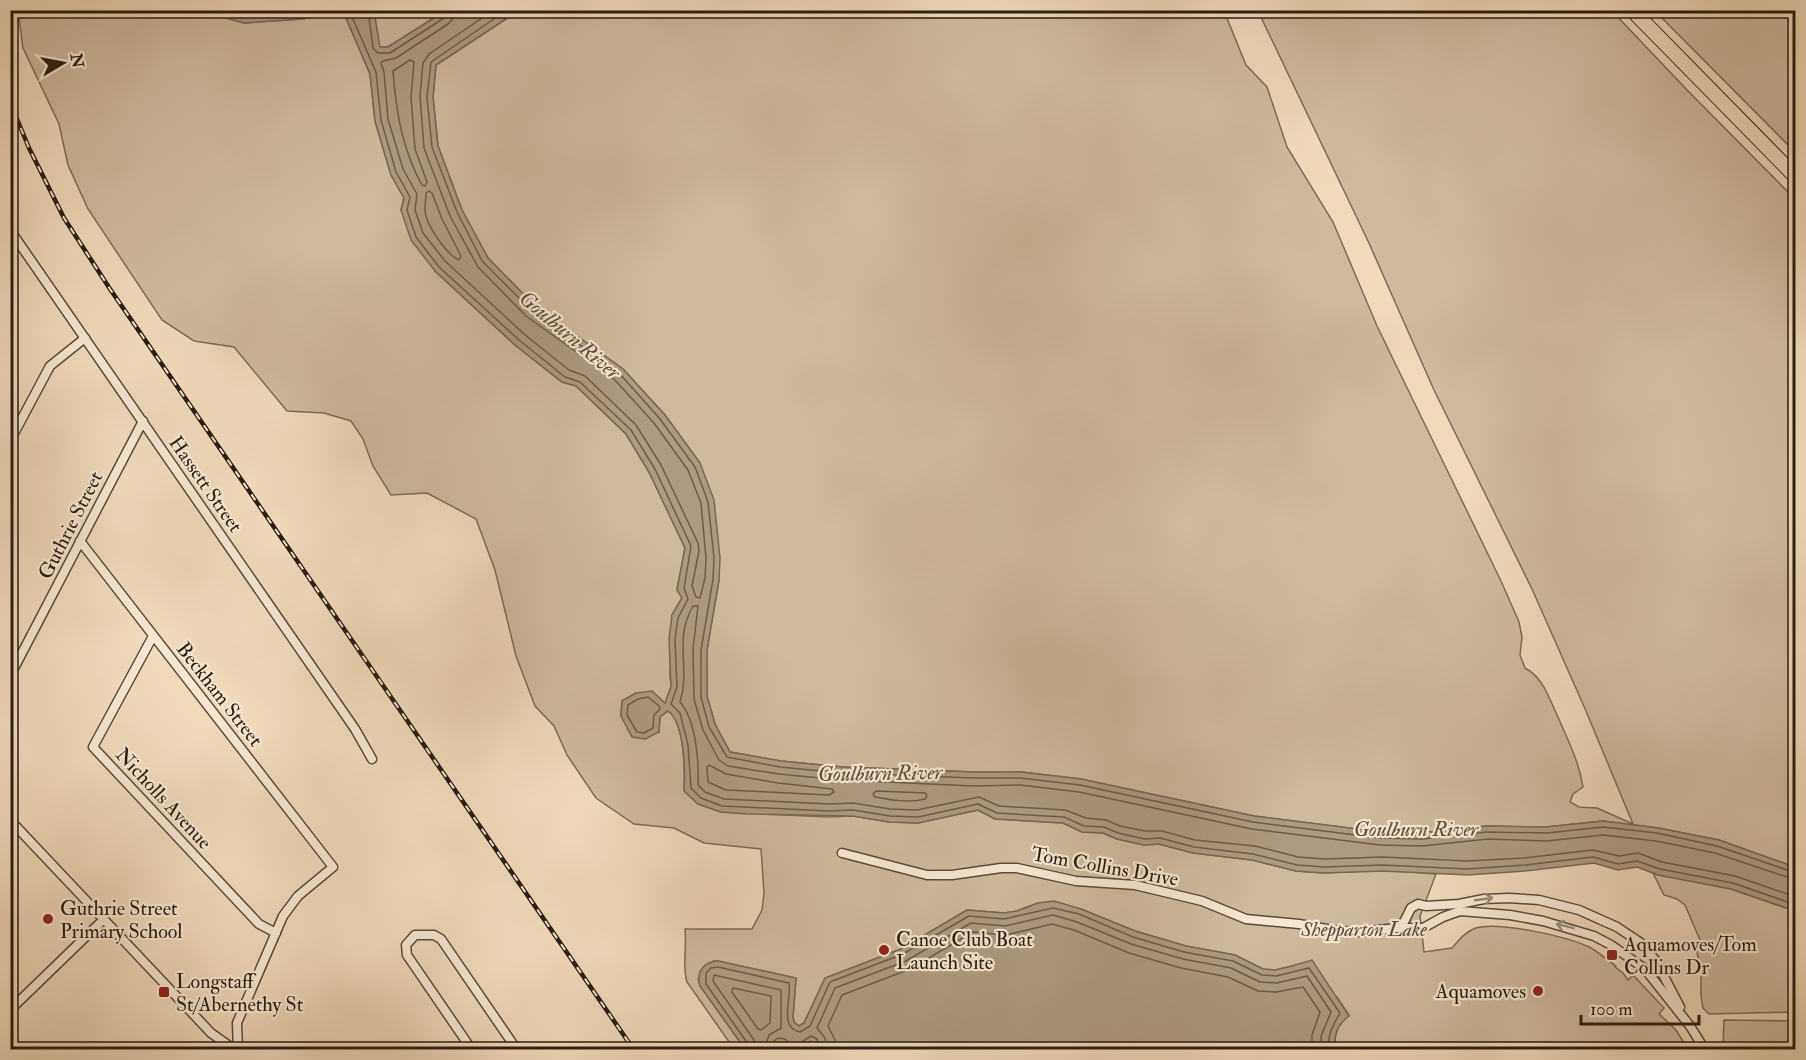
<svg xmlns="http://www.w3.org/2000/svg" width="1806" height="1060" font-family="'IM FELL Double Pica',serif">
<style>
.green{fill:#ceba9d;stroke:#7a6c58;stroke-width:1.5}
.water{fill:#ac9a81;stroke:#776855;stroke-width:1.5}
.lines{fill:none;stroke-linecap:round;stroke-linejoin:round}
.shore{stroke:#6a5c4a;stroke-width:1.5}
.minor-casing{stroke:#594c3c;stroke-width:11}
.trunk-casing{stroke:#271d12;stroke-width:16}
.minor{stroke:#f5e7d2;stroke-width:8}
.trunk{stroke:#f0daba;stroke-width:14}
.rail-casing{stroke:#271d12;stroke-width:4.5}
.rail{stroke:#f5e7d2;stroke-width:2;stroke-dasharray:7;stroke-linecap:butt}
.oneway{stroke:#988c7c}
.poi-dot{fill:#8f2418;stroke:#f5e7d2;stroke-width:2}
.labels{text-anchor:middle;stroke-width:4.5;stroke-linejoin:round;paint-order:stroke}
.street-label{font-size:20px;fill:#271d12;stroke:#f5e7d2}
.poi-label{font-size:20px;fill:#271d12;stroke:#f5e7d2;text-anchor:start}
.park-label{font-size:20px;font-style:italic;fill:#594c3c;stroke:#f5e7d2}
.water-label{font-size:21px;font-style:italic;fill:#5c4f3e;stroke:#f5e7d2}
</style>
<rect width="100%" height="100%" fill="#f0daba"/>
<filter id="stains"><feTurbulence type="fractalNoise" baseFrequency=".00333" numOctaves="4"/><feColorMatrix values="0 0 0 0 .2 0 0 0 0 .09 0 0 0 0 .02 0 0 0 .5 -.17"/></filter>
<radialGradient id="worn" r=".72"><stop offset=".6" stop-color="#630" stop-opacity="0"/><stop offset="1" stop-color="#630" stop-opacity=".3"/></radialGradient>
<g class="green">
<path d="M142,10L156,13L202,11L244,23L302,19L343,11L370,74L375,121L391,175L404,198L401,210L435,271L515,345L562,382L576,386L626,434L649,472L685,548L677,589L682,598L672,615L670,675L671,687L665,703L636,693L622,701L621,716L659,732L660,717L668,711C685,723 685,771 684,791L698,804L721,812L829,817L853,816L889,822L918,823L978,810L995,819L1063,823L1082,832L1103,833L1117,839L1144,845L1159,844L1193,853L1252,860L1296,871L1324,873L1383,870L1436,874L1420,916L1424,952L1452,948C1459,940 1466,931 1476,928C1498,921 1569,937 1589,947C1599,952 1607,960 1616,966L1615,967L1623,973L1628,980L1633,975L1664,1008L1659,1014L1676,1030L1688,1049H1335C1334,1034 1337,1025 1349,1015L1337,997L1288,967L1275,970L1263,969L1235,955L1186,946L1135,931L1081,909L1038,903L1017,911L1004,913L967,910L901,949L825,978L804,1023L798,1026L794,1022L793,1017L796,978L718,961H713L698,979L700,986L745,1049H734L687,982C682,968 687,946 685,929H752L762,910L764,893L761,849L704,843L674,828L634,824L596,798L567,755L554,726L535,706L516,656L495,570L476,519L427,493L391,495L373,466L363,439L351,421L324,413L287,411L234,347L194,341L162,320L88,209L68,165L59,124L23,48L18,11Z"/>
<path d="M374,11H445L388,47H379Z"/>
<path d="M518,11H1224L1246,65L1267,87L1287,147L1333,222L1377,326L1501,581L1519,622L1522,637L1520,655L1525,668C1544,678 1549,699 1558,717C1568,741 1579,761 1583,787L1573,794L1570,802L1579,807L1597,808L1633,824L1586,711L1532,589L1434,390L1368,241L1258,11H1612L1688,91L1795,199V867L1719,840L1658,828L1603,821L1546,827L1487,826L1422,833L1381,832L1254,816L1081,779L1021,772H974L842,767L781,761L730,752L715,724L707,696V650L719,580L700,463L665,415L623,369L534,305L488,258L462,210L438,146L433,97L436,65Z"/>
<path d="M1655,11H1795V152Z"/>
<path d="M1653,873L1731,889L1795,911V1012L1709,1014L1703,1008L1701,996V973L1697,952L1700,940L1685,905L1677,899L1664,895Z"/>
<path d="M1724,1020L1795,1021V1049H1723Z"/>
</g>
<g class="water">
<path d="M202,11H374L380,47H388L445,11H518L436,65L433,97L438,146L462,210L488,258L534,305L623,369L665,415L700,463L714,500L720,558L719,580L707,650V696L715,724L730,752L781,761L842,767L974,772H1021L1081,779L1254,816L1381,832L1422,833L1487,826L1546,827L1603,821L1658,828L1719,840L1795,867V911L1731,889L1658,875L1637,867L1618,870L1594,863L1525,871L1468,875L1383,871L1324,873L1296,871L1252,860L1193,853L1159,844L1144,845L1117,839L1103,833L1082,832L1063,823L995,819L978,810L918,823L889,822L853,816L747,814L721,812L698,804L684,791C685,771 685,723 668,711L660,717L659,732L645,739L632,737L621,716L622,701L636,693L652,691L665,703L671,687L669,639L672,615L682,598L677,590L685,548L649,472L626,434L576,386L562,382L515,345L435,271L411,240L401,210L404,198L391,175L375,121L370,74L343,11L302,19L244,23Z"/>
<path d="M1054,901L1081,909L1135,931L1186,946L1235,955L1263,969L1275,970L1288,967L1312,960L1349,1016C1337,1025 1334,1034 1335,1049L814,1050L811,1041L803,1047L787,1049L780,1043L776,1049H745L700,986C696,972 703,962 718,961L796,978L793,1017L794,1022L799,1026L804,1023L825,978L901,949L967,910L1004,913L1017,911L1038,903Z"/>
</g>
<g class="lines">
<g class="shore">
<path d="M224,10L244,16L313,10"/>
<path d="M349,10L376,72L381,120L396,172L410,197L407,210L416,237L439,267L519,340L565,377L580,382L631,430L655,469L691,546L684,588L688,599L678,618L675,639L677,687L671,704L680,713L688,745L691,788L701,798L722,806L829,811L853,810L890,816L918,817L978,804L997,813L1064,817L1084,826L1104,827L1118,833L1145,839L1160,838L1194,847L1253,854L1297,865L1324,867L1383,865L1467,869L1525,865L1593,857L1618,864L1637,861L1660,869L1733,883L1796,905"/>
<path d="M368,10L373,48L378,53H390L444,18L447,10"/>
<path d="M454,10L453,19L448,24L396,58L383,61L381,63L384,72L388,119L403,169L417,194L415,210L423,233L445,261L524,334L569,370L585,376L636,425L661,465L698,543L699,551L692,586L696,597L700,598L705,578L706,558L701,503L688,470L654,423L614,379L526,316L478,267L450,216L424,148L420,96L423,63L429,54L494,10"/>
<path d="M507,10L431,62L427,97L432,147L457,212L482,261L531,310L619,373L660,419L695,467L708,502L714,558L713,579L701,650V697L709,727L727,757L780,767L842,773L974,778H1020L1080,785L1253,822L1380,838L1422,839L1487,832L1547,833L1603,827L1657,833L1717,846L1796,873"/>
<path d="M410,60L414,62L411,98L415,149L427,182L425,186L422,185C402,149 396,111 393,71Z"/>
<path d="M429,191L432,193L442,219L461,256L459,260C447,255 424,223 425,208C425,203 426,199 426,193Z"/>
<path d="M648,697L659,706L660,709L654,715L653,728L644,733L637,732L627,715L628,705L638,699Z"/>
<path d="M709,765L726,774L778,783L832,789L834,792L829,795L726,790L708,782L707,767Z"/>
<path d="M876,791L925,793L927,796L925,799C909,803 891,800 875,797L873,794Z"/>
<path d="M1796,880L1715,853L1656,841L1603,835L1547,841L1488,839L1422,846L1380,845L1252,829L1079,792L1020,785L974,786L841,780L779,774L728,766L719,760L703,730L694,699L693,649L698,606H693C673,641 691,668 680,702C696,720 699,761 698,785L705,792L724,799L829,804L853,803L890,809L917,810L979,797L999,806L1065,810L1086,818L1106,820L1120,826L1145,831H1162L1195,840L1255,846L1298,857L1324,859L1383,857L1467,861L1524,858L1593,850L1619,856L1638,853L1662,862L1735,876L1796,897"/>
<path d="M733,988L771,996L770,1023L761,1030L758,1029L732,992Z"/>
<path d="M749,1050L748,1044L706,984V973L711,968L718,967L789,983C792,998 778,1028 800,1032L810,1026L830,982L903,954L969,916L1004,919L1053,908L1079,914L1133,937L1184,952L1233,961L1262,975L1276,976L1309,968L1340,1013C1333,1026 1327,1034 1329,1050"/>
<path d="M757,1050L754,1040L713,981L714,975L781,990V1028L769,1035L764,1050"/>
<path d="M771,1050L774,1041L778,1038L785,1039L794,1047L811,1036L817,1039L820,1050"/>
<path d="M827,1050L825,1038L817,1028L835,988L906,961L971,923L1005,926L1053,915L1077,922L1131,944L1183,959L1231,968L1260,982L1277,983L1307,976L1331,1012L1321,1036L1322,1050"/>
<path d="M836,1050L835,1040L828,1026L842,995L910,969L973,932L1006,935L1052,924L1074,930L1129,953L1181,968L1228,977L1258,991L1276,992L1303,987L1320,1012L1312,1035V1050"/>
</g>
<defs>
<g id="minor">
<path d="M10,230L355,729L372,759"/>
<path d="M10,441L50,366L85,338"/>
<path d="M80,541L333,867L298,896L283,916L237,1023L238,1050"/>
<path d="M153,636L93,747L259,924L276,933"/>
<path d="M10,676L143,421"/>
<path d="M10,820L211,1033L235,1050"/>
<path d="M842,853L927,875H952L1001,868H1017L1076,881L1135,885L1202,901L1246,919L1299,924L1337,931L1362,932L1396,928H1423L1443,917L1460,911L1510,915L1543,921L1594,936L1611,945L1645,969L1690,1026L1705,1050"/>
<path d="M1396,928L1404,922L1411,908L1418,904L1426,906L1459,904L1484,899L1509,898L1539,900L1579,910L1617,927L1641,943L1656,961L1680,1007"/>
<path d="M10,1010L103,920"/>
<path d="M472,1050L407,955L406,945L415,935H434L441,939L517,1050"/>
</g>
<path id="trunk" d="M1632,10L1796,177"/>
</defs>
<use href="#minor" class="minor-casing"/>
<use href="#trunk" class="trunk-casing"/>
<use href="#minor" class="minor"/>
<use href="#trunk" class="trunk"/>
<defs>
<path id="rail" d="M10,102L29,148L64,218L110,289L634,1050"/>
</defs>
<use href="#rail" class="rail-casing"/>
<use href="#rail" class="rail"/>
</g>
<defs><path id="oneway-shaft" d="M-6 0H5M1.5-3L5.5 0L1.5 3" fill="none" stroke-width="1.6" stroke-linecap="round" stroke-linejoin="round" transform="scale(1.5)"/></defs>
<g class="oneway">
<use href="#oneway-shaft" transform="translate(1484 899) rotate(-8)"/>
<use href="#oneway-shaft" transform="translate(1565 926) rotate(-166)"/>
</g>
<g class="poi-dot">
<circle cx="48" cy="919" r="6"/>
<circle cx="884" cy="950" r="6"/>
<rect x="1606" y="949" width="12" height="12" rx="3"/>
<circle cx="1538" cy="991" r="6"/>
<rect x="158" y="986" width="12" height="12" rx="3"/>
</g>
<g class="labels">
<g class="street-label">
<text transform="translate(206 484) rotate(55)" y="7">Hassett Street</text>
<text transform="translate(70 525) rotate(-63)" y="7">Guthrie Street</text>
<text transform="translate(220 694) rotate(52)" y="7">Beckham Street</text>
<text transform="translate(164 798) rotate(47)" y="7">Nicholls Avenue</text>
<text transform="translate(1105 866) rotate(10)" y="7">Tom Collins Drive</text>
</g>
<g class="poi-label">
<text x="60" y="915">Guthrie Street<tspan x="60" dy="23">Primary School</tspan></text>
<text x="896" y="946">Canoe Club Boat<tspan x="896" dy="23">Launch Site</tspan></text>
<text x="1624" y="951">Aquamoves/Tom<tspan x="1624" dy="23">Collins Dr</tspan></text>
<text x="176" y="988">Longstaff<tspan x="176" dy="23">St/Abernethy St</tspan></text>
<text x="1526" y="998" text-anchor="end">Aquamoves</text>
</g>
<g class="park-label">
<text x="1364" y="936">Shepparton Lake</text>
</g>
<g class="water-label">
<text transform="translate(570 335) rotate(40)" y="7">Goulburn River</text>
<text transform="translate(880 773) rotate(-1)" y="7">Goulburn River</text>
<text x="1416" y="836">Goulburn River</text>
</g>
</g>
<rect width="1806" height="1060" fill="none" stroke="#f0daba" stroke-width="36"/>
<rect x="12" y="12" width="1782" height="1036" fill="none" stroke="#271d12" stroke-width="3"/>
<rect x="18" y="18" width="1770" height="1024" fill="none" stroke="#271d12" stroke-width="1.5"/>
<g transform="translate(63 63) rotate(80)" stroke="#f5e7d2" stroke-width="4.5" paint-order="stroke">
<path d="M0-4.5L10 22L0 15L-10 22Z" fill="#271d12"/>
<text y="-9" font-size="16" font-weight="bold" text-anchor="middle" fill="#271d12">N</text>
</g>
<path d="M1581 1015v9h118v-9" fill="none" stroke="#271d12" stroke-width="3"/>
<text x="1590" y="1015" font-size="18" fill="#271d12" stroke="#f5e7d2" stroke-width="4.5" paint-order="stroke">100 m</text>
<rect width="100%" height="100%" filter="url(#stains)"/>
<rect width="100%" height="100%" fill="url(#worn)"/>
</svg>
